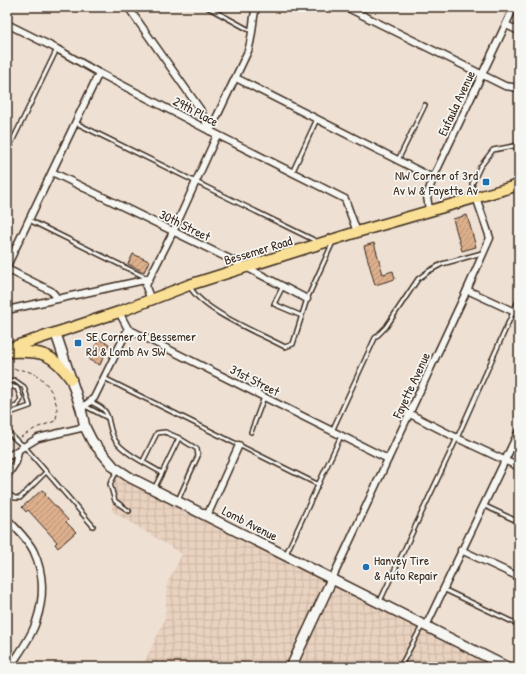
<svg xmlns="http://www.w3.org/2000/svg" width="526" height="674" font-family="'Patrick Hand',sans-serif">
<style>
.industrial{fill:url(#industrial-grid)}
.building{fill:url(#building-hatch);stroke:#3b2a1e}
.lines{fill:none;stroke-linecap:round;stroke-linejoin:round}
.lane-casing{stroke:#3b2a1e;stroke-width:6}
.street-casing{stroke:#3b2a1e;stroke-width:9}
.secondary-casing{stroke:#3b2a1e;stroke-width:12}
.primary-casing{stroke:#3b2a1e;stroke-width:13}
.path{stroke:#3b2a1e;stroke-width:1;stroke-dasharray:4 3;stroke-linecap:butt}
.lane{stroke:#f6f6f2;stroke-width:3}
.street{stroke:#f6f6f2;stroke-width:6}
.secondary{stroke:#f6f6f2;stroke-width:9}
.primary{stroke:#fadf96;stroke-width:10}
.poi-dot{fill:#1f6fb2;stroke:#f6f6f2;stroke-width:1.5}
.labels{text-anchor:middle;stroke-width:3.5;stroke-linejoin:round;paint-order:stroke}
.street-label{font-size:13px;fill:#3b2a1e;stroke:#f6f6f2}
.poi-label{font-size:13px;fill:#3b2a1e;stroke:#f6f6f2;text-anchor:start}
</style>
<defs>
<pattern id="industrial-grid" width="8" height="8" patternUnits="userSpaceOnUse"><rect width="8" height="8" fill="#e9d2bf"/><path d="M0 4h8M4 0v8" fill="none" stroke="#c9b4a4"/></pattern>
<pattern id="building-hatch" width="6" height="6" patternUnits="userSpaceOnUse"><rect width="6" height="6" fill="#ddb08d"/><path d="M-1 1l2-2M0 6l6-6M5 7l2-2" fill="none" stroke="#b48f73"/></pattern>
</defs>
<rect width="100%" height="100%" fill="#eee1d4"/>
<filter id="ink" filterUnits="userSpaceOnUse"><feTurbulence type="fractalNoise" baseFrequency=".025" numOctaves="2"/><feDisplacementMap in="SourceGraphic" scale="8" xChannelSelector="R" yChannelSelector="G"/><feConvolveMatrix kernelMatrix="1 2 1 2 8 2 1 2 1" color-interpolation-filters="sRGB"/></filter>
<g filter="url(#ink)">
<path class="industrial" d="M112,474L495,667H142L165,619L167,584L182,554L112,511Z"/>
<g class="building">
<path d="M467,215L476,247L462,251L453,219Z"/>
<path d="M374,243L383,274L393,271L395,279L375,285L364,246Z"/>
<path d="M133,254L149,261L144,272L128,264Z"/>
<path d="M99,339L109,344L100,365L89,360Z"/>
<path d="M42,490L46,493L45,495L68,520L66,522L76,532L58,548L55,544L57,542L28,510L26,512L22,507Z"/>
</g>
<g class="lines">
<defs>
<g id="lane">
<path d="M207,7L253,32"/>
<path d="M76,123L318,242"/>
<path d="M7,152L57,49"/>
<path d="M398,160L425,105"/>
<path d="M292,173L317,119"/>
<path d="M475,195L472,184L480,167L493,150L519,145"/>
<path d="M29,220L147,278"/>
<path d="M283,286L274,304L302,316"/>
<path d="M190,287C204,312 259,333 285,347L293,344L307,299L333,242"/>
<path d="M104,378L317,484L319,483L341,436"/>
<path d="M7,383L14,380L24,387L30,406L7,414"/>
<path d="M7,387L10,386L17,388L21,399L17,406L7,409"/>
<path d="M85,406L108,418C106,409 99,406 91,402"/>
<path d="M108,418C110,426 111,434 115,440C123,453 149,465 162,473L179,438L165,432L157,433L143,461"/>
<path d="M7,431L17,441L24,446L93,526"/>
<path d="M332,431L375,338L386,327L418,279L429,271L442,264L482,253"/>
<path d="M251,432L264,397"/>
<path d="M117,471L110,484L115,501L129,511"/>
<path d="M154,489L162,473"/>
<path d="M7,493L15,498H20L46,472"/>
<path d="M178,500L198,456L197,449L179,438"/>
<path d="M483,505L519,522"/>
<path d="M286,554L319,483"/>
<path d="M443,589L519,625"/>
<path d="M380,601L457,438L519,299"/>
<path d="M400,667L422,626"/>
</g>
<g id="street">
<path d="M128,7L200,109L210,131"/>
<path d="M346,7L505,86L519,88"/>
<path d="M7,24L57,49L99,73L210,131L345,199L357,232"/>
<path d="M506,25L519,31"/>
<path d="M236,78L433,178"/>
<path d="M210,131L248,51C253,36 252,22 256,7"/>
<path d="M52,172L246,267L307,299"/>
<path d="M429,210L427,196L433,178L514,7"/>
<path d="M7,266L99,73"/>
<path d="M7,269L51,291L54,294L57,298"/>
<path d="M467,290L519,314"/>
<path d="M151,300L146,287L147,283L173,232L217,135"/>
<path d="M7,310L149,279"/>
<path d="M119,312L128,329L388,459"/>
<path d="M81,409L94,398L128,329"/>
<path d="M410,414L457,438L519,467"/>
<path d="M7,457L38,438L85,427"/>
<path d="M7,476L16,462L18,451"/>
<path d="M207,516L239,445"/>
<path d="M7,519C15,527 30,542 34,552C44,574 44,599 36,622C31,638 19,653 10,667"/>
<path d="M461,550L519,577"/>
<path d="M332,579L467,290L490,238L476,197"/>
<path d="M426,626L519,431"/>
</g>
<g id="secondary">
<path d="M56,334L81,409L85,427L92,441L114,467L131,478L507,667"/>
<path d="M291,667L332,579"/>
</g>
<g id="primary">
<path d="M7,349L119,312L189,285L357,232L519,185"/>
<path d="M11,352C43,351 52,353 71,379"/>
</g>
</defs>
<use href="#lane" class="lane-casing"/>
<use href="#street" class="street-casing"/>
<use href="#secondary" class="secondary-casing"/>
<use href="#primary" class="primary-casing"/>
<path class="path" d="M7,369C18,369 29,370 38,376C50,384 62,407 55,421L36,428L21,437"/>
<use href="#lane" class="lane"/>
<use href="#street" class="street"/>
<use href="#secondary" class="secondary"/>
<use href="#primary" class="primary"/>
</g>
</g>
<g class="poi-dot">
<rect x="482" y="178" width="8" height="8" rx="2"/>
<rect x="74" y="339" width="8" height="8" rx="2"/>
<circle cx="366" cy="567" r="4"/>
</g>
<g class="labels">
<g class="street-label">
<text transform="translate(456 103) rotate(-65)" y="5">Eufaula Avenue</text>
<text transform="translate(196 111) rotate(28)" y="5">29th Place</text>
<text transform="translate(185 225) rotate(26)" y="5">30th Street</text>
<text transform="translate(258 250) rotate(-17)" y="5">Bessemer Road</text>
<text transform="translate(255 380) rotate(27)" y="5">31st Street</text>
<text transform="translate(411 385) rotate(-65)" y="5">Fayette Avenue</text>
<text transform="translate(250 523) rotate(27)" y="5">Lomb Avenue</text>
</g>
<g class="poi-label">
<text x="478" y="180" text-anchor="end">NW Corner of 3rd<tspan x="478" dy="15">Av W &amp; Fayette Av</tspan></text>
<text x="86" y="341">SE Corner of Bessemer<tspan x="86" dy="15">Rd &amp; Lomb Av SW</tspan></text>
<text x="374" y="565">Hanvey Tire<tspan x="374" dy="15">&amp; Auto Repair</tspan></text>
</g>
</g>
<rect width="526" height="674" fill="none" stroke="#f6f6f2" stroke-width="24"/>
<rect x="12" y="12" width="502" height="650" fill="none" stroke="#3b2a1e" stroke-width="1.5" filter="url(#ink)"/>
</svg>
